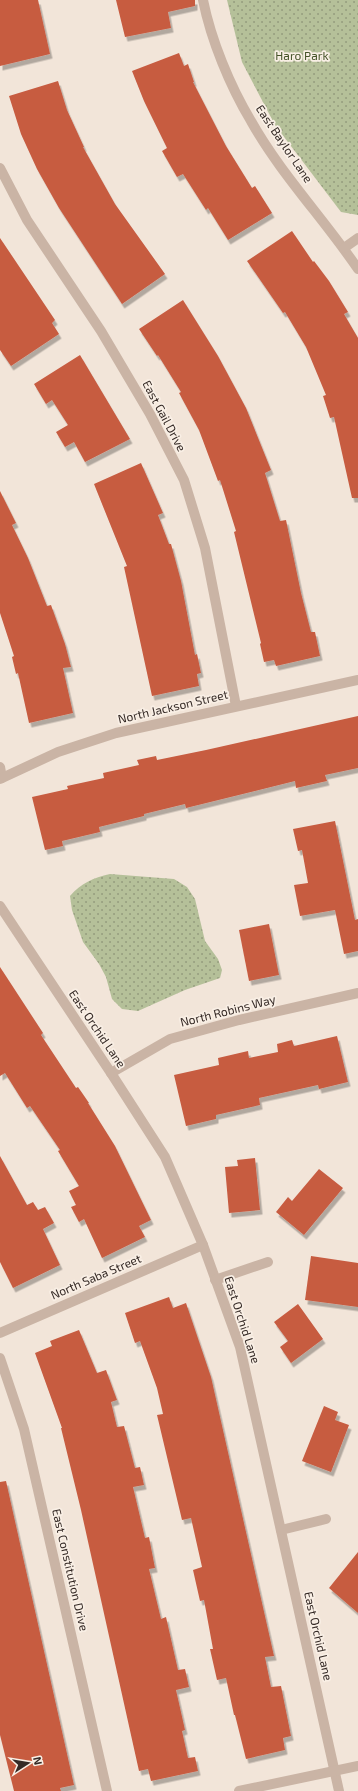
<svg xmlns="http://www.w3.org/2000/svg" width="358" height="1791" font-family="'Exo 2',sans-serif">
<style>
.park{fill:url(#park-dots)}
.building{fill:#c75b41;filter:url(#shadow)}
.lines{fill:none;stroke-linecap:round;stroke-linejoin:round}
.minor{stroke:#cab4a5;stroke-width:10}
.labels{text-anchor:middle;stroke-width:3.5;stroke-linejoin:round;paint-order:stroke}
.park-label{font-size:12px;fill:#46542a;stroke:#f9efe5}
.street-label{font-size:12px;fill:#352a26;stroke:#f9efe5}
</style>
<defs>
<pattern id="park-dots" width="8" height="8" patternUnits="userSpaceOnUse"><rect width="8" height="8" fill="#b5c099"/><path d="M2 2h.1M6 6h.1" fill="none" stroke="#949c7d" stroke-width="1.8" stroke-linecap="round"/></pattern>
<filter id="shadow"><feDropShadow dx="2.5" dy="4.5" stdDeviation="0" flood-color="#0004"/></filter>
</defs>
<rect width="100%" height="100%" fill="#f2e5d9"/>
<g class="park">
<path d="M227,0H358V215L341,212L275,125L242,62Z"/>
<path d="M110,874L174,879L187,887L195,899L205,941L218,959L222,970L220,978L185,990L138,1011L122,1009L112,999L106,977L99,964L83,942L72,910L70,896C81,883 93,878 110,874Z"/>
</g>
<g class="building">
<path d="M0,0H38L50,54L0,66Z"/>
<path d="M116,0H195V6L168,12L171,28L125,37Z"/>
<path d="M179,53L184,66L188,64L194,82H193L226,146L252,188L255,186L272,213L228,240L208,208L206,210L183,174L177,177L162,151L167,148L144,101L132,71Z"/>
<path d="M58,81L67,110L84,147H83L115,204L165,274L122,304L59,208L37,169L21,134L9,96Z"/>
<path d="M292,231L313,262L314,261L329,281L348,312L344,314L358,338V498H352L334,417L330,418L323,396L326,395L306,347L285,312L283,313L247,261Z"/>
<path d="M0,238L55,320L52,323L59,334L11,366L0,350Z"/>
<path d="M183,300L218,356L246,408L271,470L265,473L280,521L286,520L301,593L311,632H315L320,656L276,666L274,660L264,662L260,644L261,643L234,532L236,531L220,480L218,481L199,430L179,393L181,392L158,355L157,356L139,329Z"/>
<path d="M80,355L130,439L85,462L74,442L65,447L56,432L68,425L52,400L46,404L34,384Z"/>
<path d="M141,463L163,513L158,515L169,544H171L181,581L195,655L197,654L201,673L197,674L199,686L152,696L124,567L127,566L94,484Z"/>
<path d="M0,491L16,523L12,525L28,558L47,606L51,605L65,644L71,667L63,668L73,713L29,723L18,673L16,674L12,657L14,656L0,613Z"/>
<path d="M358,716V768L325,775L327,781L296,788L295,781L186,808L185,804L144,814V816L99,827L100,832L62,841L63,846L45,850L32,797L68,789L67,786L104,778L103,773L139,765L137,760L156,756L157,760L206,750Z"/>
<path d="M335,821L355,920L358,919V951L344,954L335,910L300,916L294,885L308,883L302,850L298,851L293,829Z"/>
<path d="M269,924L279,975L249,981L239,930Z"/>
<path d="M0,967L43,1033L41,1035L76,1088L78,1087L89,1103H88L115,1146L151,1220L139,1226L145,1237L102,1258L84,1219L79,1222L71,1207L76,1205L69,1191L79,1186L58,1151L60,1150L30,1106L27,1108L5,1073L0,1076Z"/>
<path d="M337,1036L348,1082L319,1089L318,1085L259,1098L260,1105L216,1115V1119L186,1126L174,1075L219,1065L218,1058L248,1051L249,1058L278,1052L277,1044L292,1040L294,1046Z"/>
<path d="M0,1156L27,1205L33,1202L38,1210L45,1207L54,1223L43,1229L60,1265L13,1288L0,1262Z"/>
<path d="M255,1158L260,1210L229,1213L225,1167L238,1166L237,1160Z"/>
<path d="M319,1169L343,1188L304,1235L276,1212L288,1197L292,1201Z"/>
<path d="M311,1256L358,1263V1307L305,1300Z"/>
<path d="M169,1297L173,1308L186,1303L211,1377L274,1656L265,1657L271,1687L281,1686L291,1736L283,1738L285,1750L246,1759L235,1715H234L226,1678L217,1680L210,1649H213L204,1600L200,1601L193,1570L202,1567L191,1518L182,1520L157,1415L163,1414L157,1388L140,1341L135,1343L125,1313Z"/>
<path d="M298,1304L323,1339L291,1363L280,1347L288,1341L274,1322Z"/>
<path d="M79,1330L97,1373L106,1370L117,1400L111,1402L117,1427L124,1426L135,1468L140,1467L144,1485L133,1487L145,1538L149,1537L155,1568L149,1569L161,1619L166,1617L178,1670L185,1669L189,1687L176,1690L185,1730L182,1731L188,1758L195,1757L198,1771L151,1781L148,1769L139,1771L81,1510L61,1428H62L35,1353L52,1346L50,1341Z"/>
<path d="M324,1406L338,1412L335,1420L349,1425L331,1472L302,1461Z"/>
<path d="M6,1481L74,1785L60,1788L61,1791H14L0,1735V1482Z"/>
<path d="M358,1552V1613L329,1588Z"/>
</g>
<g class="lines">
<g class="minor">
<path d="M203,0C211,40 230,86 251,121C280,173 324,219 358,269"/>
<path d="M0,168L27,220L101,331L150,414L184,480L205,548L236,706"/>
<path d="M344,248L358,238"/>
<path d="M0,767L2,778"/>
<path d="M0,779L58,752L116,733L358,680"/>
<path d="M0,906L111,1073L165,1157L203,1245L240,1347L339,1791"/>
<path d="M111,1073L170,1039L239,1020L358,993"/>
<path d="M215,1280L268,1262"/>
<path d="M0,1333L203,1245"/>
<path d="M0,1358L24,1429L107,1791"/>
<path d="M281,1530L326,1519"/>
<path d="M239,1791L358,1766"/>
</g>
</g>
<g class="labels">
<g class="park-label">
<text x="302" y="60">Haro Park</text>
</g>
<g class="street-label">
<text transform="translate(284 144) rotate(56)" y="4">East Baylor Lane</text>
<text transform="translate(164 416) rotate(62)" y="4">East Gail Drive</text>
<text transform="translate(173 707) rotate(-13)" y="4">North Jackson Street</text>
<text transform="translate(228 1011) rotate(-14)" y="4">North Robins Way</text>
<text transform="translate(97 1029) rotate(56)" y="4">East Orchid Lane</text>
<text transform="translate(96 1277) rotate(-23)" y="4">North Saba Street</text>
<text transform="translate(242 1320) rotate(72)" y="4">East Orchid Lane</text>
<text transform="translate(70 1570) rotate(77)" y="4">East Constitution Drive</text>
<text transform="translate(318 1636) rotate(77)" y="4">East Orchid Lane</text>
</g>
</g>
<g transform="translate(28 1763) rotate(78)" stroke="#f9efe5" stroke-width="3" paint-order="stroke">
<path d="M0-3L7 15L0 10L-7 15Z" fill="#352a26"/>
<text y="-6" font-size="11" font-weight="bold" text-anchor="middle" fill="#352a26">N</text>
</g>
</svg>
